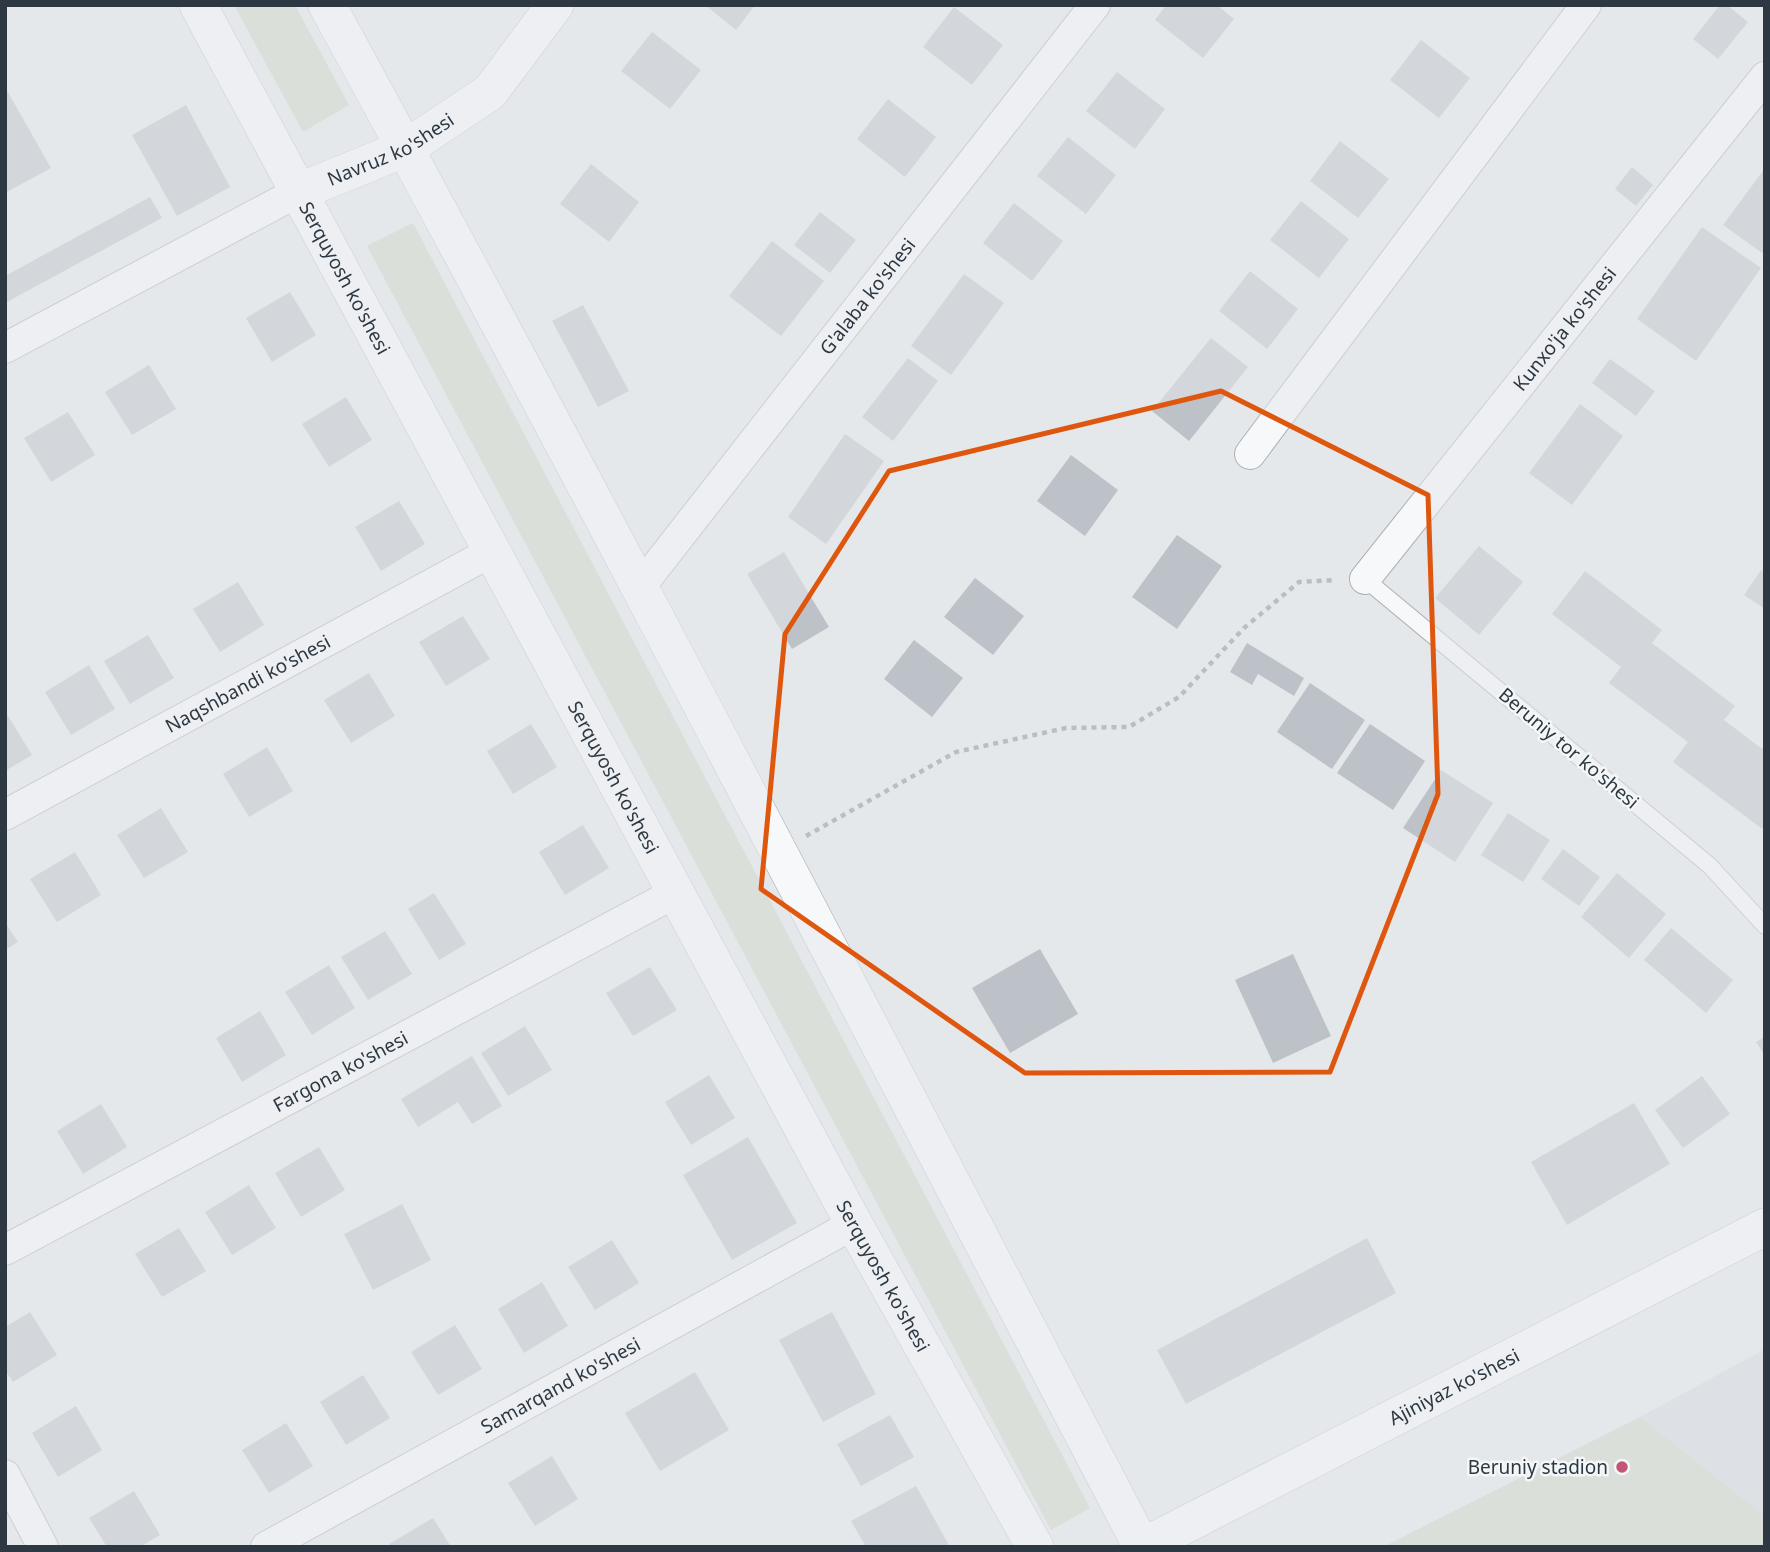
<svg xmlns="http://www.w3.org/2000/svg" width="1770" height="1552" font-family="'Noto Sans',sans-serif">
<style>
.built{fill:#d3d8dd}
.green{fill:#ccd4c6}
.building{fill:#bcc2c7}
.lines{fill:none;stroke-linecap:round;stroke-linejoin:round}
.service-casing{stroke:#aab0b5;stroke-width:18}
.minor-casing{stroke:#aab0b5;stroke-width:32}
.tertiary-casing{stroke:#aab0b5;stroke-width:38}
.path{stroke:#babec3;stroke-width:4.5;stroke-dasharray:5 5;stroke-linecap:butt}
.service{stroke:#f7f8fa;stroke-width:16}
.minor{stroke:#f7f8fa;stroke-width:30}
.tertiary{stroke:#f7f8fa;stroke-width:37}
.marked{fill:none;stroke:#df570f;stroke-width:5;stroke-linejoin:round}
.poi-dot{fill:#c35678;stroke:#f4f7f8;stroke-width:2.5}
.labels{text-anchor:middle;stroke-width:5;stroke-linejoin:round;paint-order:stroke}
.street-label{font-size:19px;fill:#2d3842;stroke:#f4f7f8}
.poi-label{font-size:19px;fill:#2d3842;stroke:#f4f7f8;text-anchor:end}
</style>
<rect width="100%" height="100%" fill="#e5e8eb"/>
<path class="built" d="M1765,1349V1516L1640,1417Z"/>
<g class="green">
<path d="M234,5H295L349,105L303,132Z"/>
<path d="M413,223L1090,1508L1051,1530L367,246Z"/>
<path d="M1640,1417L1765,1516V1547H1383Z"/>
</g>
<g class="building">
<path d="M705,5H755L736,30Z"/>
<path d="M1166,5H1217L1234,19L1203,58L1155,20Z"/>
<path d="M1720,5H1727L1748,22L1718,59L1693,39Z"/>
<path d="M954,7L1003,45L972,85L923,47Z"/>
<path d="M652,32L701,70L670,109L621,71Z"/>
<path d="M1421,40L1470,78L1439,118L1390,80Z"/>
<path d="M1117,72L1165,109L1135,149L1086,111Z"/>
<path d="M5,87L51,168L5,193Z"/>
<path d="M888,99L936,137L905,177L857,139Z"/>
<path d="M186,105L230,187L177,216L132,135Z"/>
<path d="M1068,137L1116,175L1086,214L1037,176Z"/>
<path d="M1340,141L1389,179L1358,218L1310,181Z"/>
<path d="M591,164L639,202L609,242L560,204Z"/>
<path d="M1632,167L1653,185L1636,206L1615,189Z"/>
<path d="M1765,168V255L1723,225Z"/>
<path d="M150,197L162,218L5,303V276Z"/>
<path d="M1301,201L1349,239L1319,278L1270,240Z"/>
<path d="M1014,203L1063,241L1032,281L983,243Z"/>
<path d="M820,212L856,240L830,273L794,245Z"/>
<path d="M1702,227L1761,268L1696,361L1637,319Z"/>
<path d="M772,241L824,281L781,336L729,296Z"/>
<path d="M1250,271L1298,309L1267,349L1219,311Z"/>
<path d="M964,274L1004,303L951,375L911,346Z"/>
<path d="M290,292L316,335L272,362L246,318Z"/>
<path d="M583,305L629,391L598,407L552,321Z"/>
<path d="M1211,338L1248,367L1189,441L1152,411Z"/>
<path d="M908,358L938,381L893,441L862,417Z"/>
<path d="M1610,359L1655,391L1636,416L1592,383Z"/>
<path d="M149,365L176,409L132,435L105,392Z"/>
<path d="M346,397L372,440L329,467L302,424Z"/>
<path d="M1580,404L1623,436L1572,505L1529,473Z"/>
<path d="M68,412L95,455L51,482L24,438Z"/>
<path d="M845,434L884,461L826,544L788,517Z"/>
<path d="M1071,455L1118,490L1085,536L1037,501Z"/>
<path d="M399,501L425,544L381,571L355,527Z"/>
<path d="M1177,535L1222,566L1177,629L1132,597Z"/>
<path d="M1479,546L1523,582L1479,635L1435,598Z"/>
<path d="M784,552L829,627L792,649L747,574Z"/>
<path d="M1761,570L1765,573V609L1744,595Z"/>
<path d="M1585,571L1662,630L1652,643L1735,706L1724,720L1765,751V831L1673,762L1688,742L1609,683L1621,667L1552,614Z"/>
<path d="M975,578L1024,616L993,655L944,617Z"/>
<path d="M238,582L264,625L220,652L193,609Z"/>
<path d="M463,616L490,659L446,686L419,642Z"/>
<path d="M148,635L174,678L130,704L104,661Z"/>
<path d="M914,640L963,678L932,717L884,679Z"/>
<path d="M1247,643L1304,678L1294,696L1258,674L1252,685L1230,672Z"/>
<path d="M89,665L115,709L71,735L45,692Z"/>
<path d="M369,673L395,716L351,743L324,700Z"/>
<path d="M1310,683L1365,720L1332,769L1277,732Z"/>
<path d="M5,711L32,755L5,771Z"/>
<path d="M531,724L557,767L513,794L487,751Z"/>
<path d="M1370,724L1425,761L1393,810L1337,773Z"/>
<path d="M267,747L293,791L249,817L223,774Z"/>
<path d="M1441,770L1493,803L1455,862L1403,828Z"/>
<path d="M161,808L188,852L144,878L117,835Z"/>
<path d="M1508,813L1550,840L1523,882L1481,855Z"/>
<path d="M583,825L609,868L565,895L539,852Z"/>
<path d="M1563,849L1600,877L1579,906L1541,879Z"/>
<path d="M75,852L101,895L57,922L30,879Z"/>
<path d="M1617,873L1666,914L1629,958L1581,917Z"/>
<path d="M434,893L466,944L439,960L408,909Z"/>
<path d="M5,922L18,942L5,950Z"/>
<path d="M1671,928L1733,980L1706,1013L1644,960Z"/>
<path d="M385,931L412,974L368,1000L341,957Z"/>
<path d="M1040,949L1078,1014L1010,1053L972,988Z"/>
<path d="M1293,954L1331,1036L1273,1063L1235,980Z"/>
<path d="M329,965L355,1008L312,1035L285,992Z"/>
<path d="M650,967L677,1010L633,1036L606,993Z"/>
<path d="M260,1011L286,1055L242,1082L216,1038Z"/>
<path d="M525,1026L552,1070L508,1096L481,1053Z"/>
<path d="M1765,1037V1056L1756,1042Z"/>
<path d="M472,1056L502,1106L472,1124L458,1102L418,1127L401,1099Z"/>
<path d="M709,1075L735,1118L691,1145L665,1102Z"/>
<path d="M1702,1076L1730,1114L1683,1148L1655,1110Z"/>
<path d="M1634,1103L1670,1164L1567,1225L1531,1162Z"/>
<path d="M101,1104L127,1147L83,1174L57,1131Z"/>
<path d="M748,1137L797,1223L732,1260L683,1175Z"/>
<path d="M319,1147L345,1190L301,1217L275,1173Z"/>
<path d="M249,1185L276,1228L232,1255L205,1212Z"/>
<path d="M402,1204L431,1260L373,1290L344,1234Z"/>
<path d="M179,1228L206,1271L162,1297L135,1254Z"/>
<path d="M1367,1238L1396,1293L1186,1404L1157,1350Z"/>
<path d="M612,1240L639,1283L595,1310L568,1267Z"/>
<path d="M542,1282L568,1326L524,1353L498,1309Z"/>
<path d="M30,1312L57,1355L13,1382L5,1370V1327Z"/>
<path d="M832,1312L876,1394L823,1422L779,1340Z"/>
<path d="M455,1325L482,1369L438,1395L411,1352Z"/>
<path d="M695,1372L729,1430L660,1471L625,1413Z"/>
<path d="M363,1375L390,1418L346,1445L320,1402Z"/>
<path d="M76,1406L102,1450L58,1477L32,1433Z"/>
<path d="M890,1415L914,1457L861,1486L837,1444Z"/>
<path d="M286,1423L313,1466L269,1493L242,1450Z"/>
<path d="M552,1456L578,1499L535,1526L508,1483Z"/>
<path d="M916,1486L950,1547H866L851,1521Z"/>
<path d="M134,1491L160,1535L140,1547H107L89,1518Z"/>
<path d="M433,1518L451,1547H391L389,1544Z"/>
</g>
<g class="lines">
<defs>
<path id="service" d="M1365,579L1710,866L1765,926"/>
<g id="minor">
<path d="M5,348L298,192"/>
<path d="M1250,454L1586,5"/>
<path id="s1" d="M1365,579L1765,77"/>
<path id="s2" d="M640,587L1095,5"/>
<path id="s3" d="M5,815L491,552"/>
<path id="s4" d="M5,1250L675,893"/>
<path d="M5,1475L43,1547"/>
<path id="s5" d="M266,1547L854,1224"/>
</g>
<g id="tertiary">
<path id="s6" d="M198,5L854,1224L1035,1547"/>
<path id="s7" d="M327,5C606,515 872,1032 1142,1547L1765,1227"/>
<path id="s8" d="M298,192L406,148L490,92L555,5"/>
</g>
</defs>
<use href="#service" class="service-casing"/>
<use href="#minor" class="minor-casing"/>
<use href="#tertiary" class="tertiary-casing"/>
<path class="path" d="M806,836L956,752L1066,728L1129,727L1179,697L1244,628L1299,582L1334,580"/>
<use href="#service" class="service"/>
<use href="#minor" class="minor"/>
<use href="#tertiary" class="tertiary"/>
</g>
<path d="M0 0H1770V1552H0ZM1221,391L1428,495L1438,794L1330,1072L1025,1073L761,889L785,634L889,471Z" fill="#e5e8eb" fill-opacity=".55" fill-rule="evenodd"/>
<path class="marked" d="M1221,391L1428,495L1438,794L1330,1072L1025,1073L761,889L785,634L889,471Z"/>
<circle class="poi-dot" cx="1622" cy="1467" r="7"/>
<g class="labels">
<g class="street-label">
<text dy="7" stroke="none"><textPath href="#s8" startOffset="102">Navruz ko'shesi</textPath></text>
<text dy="7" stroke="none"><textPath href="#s6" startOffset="310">Serquyosh ko'shesi</textPath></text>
<text dy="7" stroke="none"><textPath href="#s2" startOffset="369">G'alaba ko'shesi</textPath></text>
<text dy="7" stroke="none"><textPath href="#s1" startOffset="320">Kunxo'ja ko'shesi</textPath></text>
<text dy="7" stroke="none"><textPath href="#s3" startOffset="276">Naqshbandi ko'shesi</textPath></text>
<text transform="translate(1569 748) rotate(40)" y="7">Beruniy tor ko'shesi</text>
<text dy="7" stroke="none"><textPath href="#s6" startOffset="877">Serquyosh ko'shesi</textPath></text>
<text dy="7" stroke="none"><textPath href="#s4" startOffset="380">Fargona ko'shesi</textPath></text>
<text dy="7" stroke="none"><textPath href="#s6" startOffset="1444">Serquyosh ko'shesi</textPath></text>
<text dy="7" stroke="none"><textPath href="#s5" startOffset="336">Samarqand ko'shesi</textPath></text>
<text dy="7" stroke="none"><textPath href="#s7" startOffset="2095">Ajiniyaz ko'shesi</textPath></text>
</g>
<g class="poi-label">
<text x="1608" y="1474">Beruniy stadion</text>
</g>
</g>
<rect width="1770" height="1552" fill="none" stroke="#2d3842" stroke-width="14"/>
</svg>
